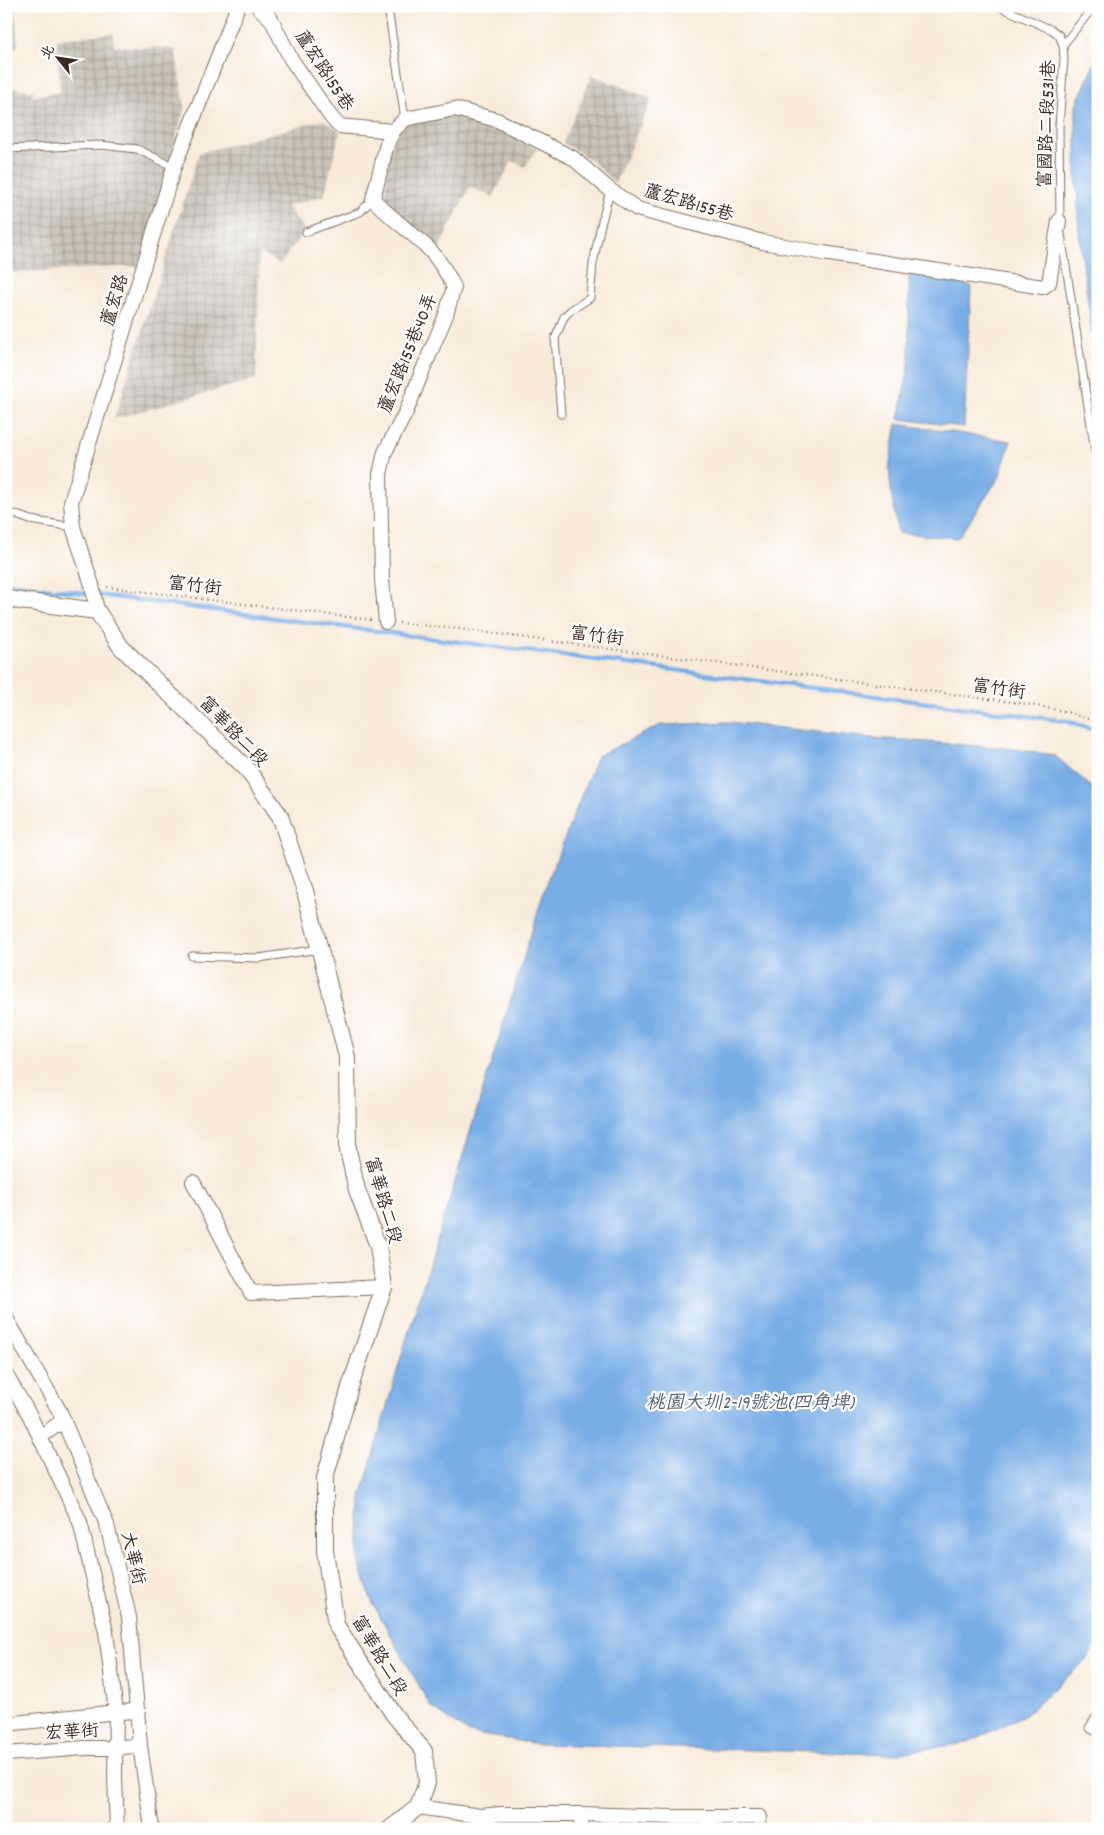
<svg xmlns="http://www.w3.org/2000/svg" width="1104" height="1835" font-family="Dekko,'LXGW WenKai TC',sans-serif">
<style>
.industrial{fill:url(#industrial-grid)}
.water{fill:#79ade6;stroke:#5a6c82}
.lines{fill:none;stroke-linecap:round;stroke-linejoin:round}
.stream{stroke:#79ade6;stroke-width:4.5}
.service-casing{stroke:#7d6e60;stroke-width:9}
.minor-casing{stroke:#7d6e60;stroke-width:16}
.tertiary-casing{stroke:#7d6e60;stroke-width:18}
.path{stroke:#7d6e60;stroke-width:2.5;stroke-dasharray:1 4;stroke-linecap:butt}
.service{stroke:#fff;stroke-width:7}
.minor{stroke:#fff;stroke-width:14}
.tertiary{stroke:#fff;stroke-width:16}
.labels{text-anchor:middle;stroke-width:4.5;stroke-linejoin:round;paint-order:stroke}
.street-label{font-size:18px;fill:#3b2a1e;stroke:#fff}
.water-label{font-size:19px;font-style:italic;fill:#545e6e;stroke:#fff}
</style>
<defs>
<pattern id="industrial-grid" width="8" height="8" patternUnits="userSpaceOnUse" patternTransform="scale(1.25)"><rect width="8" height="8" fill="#c9c3b8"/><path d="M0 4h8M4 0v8" fill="none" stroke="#a49f95"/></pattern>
</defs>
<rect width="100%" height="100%" fill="#fff"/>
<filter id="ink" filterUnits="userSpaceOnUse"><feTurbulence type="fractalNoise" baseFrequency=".02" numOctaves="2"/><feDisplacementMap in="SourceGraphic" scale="10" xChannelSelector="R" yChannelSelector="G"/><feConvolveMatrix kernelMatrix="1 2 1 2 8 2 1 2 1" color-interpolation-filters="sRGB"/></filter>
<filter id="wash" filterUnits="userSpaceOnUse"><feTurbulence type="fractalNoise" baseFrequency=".0096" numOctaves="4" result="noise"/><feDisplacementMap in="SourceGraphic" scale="20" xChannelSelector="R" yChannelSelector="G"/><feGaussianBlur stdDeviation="1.12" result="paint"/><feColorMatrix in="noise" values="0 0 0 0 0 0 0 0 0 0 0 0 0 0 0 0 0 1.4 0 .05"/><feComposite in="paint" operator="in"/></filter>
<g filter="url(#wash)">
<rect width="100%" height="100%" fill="#f8ebda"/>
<g class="industrial">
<path d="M6,6H29L15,9L18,45L6,64Z"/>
<path d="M113,33L114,46L175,49L185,107L139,266L6,273V91L10,87L34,91L31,97L60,92L57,40Z"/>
<path d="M592,75L652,99L615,183L591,160L563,143Z"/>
<path d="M440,114L482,120L537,149L525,167L512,161L493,197L470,187L439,248L394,212L385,199L389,150L396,131L406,124Z"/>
<path d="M323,120L340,131L324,196L287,206L305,230L280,264L260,253L256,379L114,419L199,153Z"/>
</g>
<g class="water">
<path d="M1098,56V380L1079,233L1076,173V105Z"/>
<path d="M909,274L971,286L964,427L899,419L909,364Z"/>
<path d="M897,424L1011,441L999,478L958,538L898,533L891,491L889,467Z"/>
<path d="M729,722L862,737L1006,748L1054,755L1093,788L1098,799V1643L1086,1660L1024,1716L966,1743L893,1754L538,1744L469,1733L431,1707L372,1602L358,1560L361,1497L401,1357L545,888L597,756L661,725Z"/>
</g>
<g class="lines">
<path class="stream" d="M6,583L1066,721L1098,731"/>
</g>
</g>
<g filter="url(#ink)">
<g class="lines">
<defs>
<g id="service">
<path d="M998,6L1052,30L1059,35L1063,45L1064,58L1059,127L1060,224"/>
<path d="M389,15L405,119"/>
<path d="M1063,45L1094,6"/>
<path d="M6,149L100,145L137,149L174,167"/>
<path d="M306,232L360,212L373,199"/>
<path d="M1061,234L1098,470"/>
<path d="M561,414L555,339L564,317L571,310L590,298L593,264L600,229L610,190"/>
<path d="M6,511L30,520L73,527"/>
<path d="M192,956L259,958L319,949"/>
<path d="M1098,1714L1089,1728L1098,1733"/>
</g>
<g id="minor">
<path d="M257,6L271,19L291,59L331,117L339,126L393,131"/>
<path d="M97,611L92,585L73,527L71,502L174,167L238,6"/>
<path d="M386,622L382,580L380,474L385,452L406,412L422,372L446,315L454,287C447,273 439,259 428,248C410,231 390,218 373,199L387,144L393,131L405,119L455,109L497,120L573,158L610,190L637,209L763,242L823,253L1043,287L1049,283L1059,221"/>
<path d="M193,1182L251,1293L384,1287"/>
<path d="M6,1318L60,1412L107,1525L129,1617L140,1745L152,1829"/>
<path d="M6,1375L29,1414L80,1522L106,1632L116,1712L115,1777L117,1829"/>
<path d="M40,1437L64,1420"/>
<path d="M6,1724L116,1712L138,1711"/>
<path d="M6,1754L85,1748H115L140,1745"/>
<path d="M418,1807L480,1816L501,1814H582L671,1817H760"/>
<path d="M581,1829L582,1814"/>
</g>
<path id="tertiary" d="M6,599L97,611L121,647L247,769L280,816L305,891L347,1057L348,1150L357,1190L378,1246L384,1287L350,1387L325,1478V1551L336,1625L394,1715L424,1751L427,1783L418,1807L390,1829"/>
</defs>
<use href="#service" class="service-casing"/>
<use href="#minor" class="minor-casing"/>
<use href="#tertiary" class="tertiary-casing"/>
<g class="path">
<path d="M107,587L372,620"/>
<path d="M399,623L459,629L1026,704L1063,711L1098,722"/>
</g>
<use href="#service" class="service"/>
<use href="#minor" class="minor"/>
<use href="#tertiary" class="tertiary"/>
</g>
</g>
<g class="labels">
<g class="street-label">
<text transform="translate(325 70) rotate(57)" y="6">蘆宏路155巷</text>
<text transform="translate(1046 124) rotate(-88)" y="6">富國路二段531巷</text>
<text transform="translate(689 202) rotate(16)" y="6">蘆宏路155巷</text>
<text transform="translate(114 300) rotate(-73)" y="6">蘆宏路</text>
<text transform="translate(407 353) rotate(-68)" y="6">蘆宏路155巷40弄</text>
<text transform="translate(195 585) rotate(7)" y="6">富竹街</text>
<text transform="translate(597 635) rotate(7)" y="6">富竹街</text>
<text transform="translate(999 688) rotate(8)" y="6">富竹街</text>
<text transform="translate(234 731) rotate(46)" y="6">富華路二段</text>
<text transform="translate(384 1200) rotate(74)" y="6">富華路二段</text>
<text transform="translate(134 1558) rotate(77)" y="6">大華街</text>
<text transform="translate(380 1655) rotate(59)" y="6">富華路二段</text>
<text transform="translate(72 1731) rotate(-3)" y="6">宏華街</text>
</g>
<g class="water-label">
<text x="750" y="1408">桃園大圳2-19號池(四角埤)</text>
</g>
</g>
<rect width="1104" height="1835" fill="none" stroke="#fff" stroke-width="25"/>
<g transform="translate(58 58) rotate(300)" stroke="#ffffff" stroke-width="4" paint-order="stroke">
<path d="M0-4L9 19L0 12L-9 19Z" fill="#3b2a1e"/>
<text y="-8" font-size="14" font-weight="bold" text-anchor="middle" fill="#3b2a1e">北</text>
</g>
</svg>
